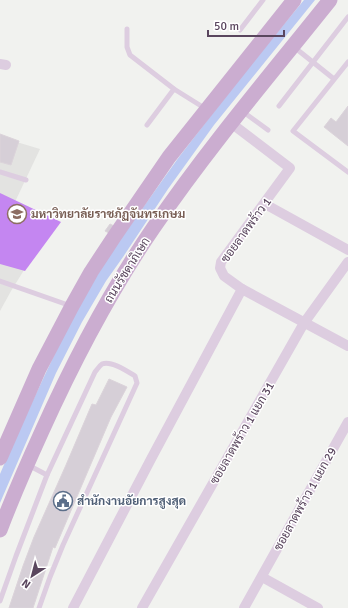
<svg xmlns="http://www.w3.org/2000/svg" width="348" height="608" font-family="Signika,Sarabun,sans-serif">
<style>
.education{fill:#e3e3e1}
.green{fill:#bbc9f2}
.water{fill:#c486f1}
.building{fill:#d6cfd7;stroke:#dbd3da}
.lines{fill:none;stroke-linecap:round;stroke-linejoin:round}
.lane{stroke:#ddcde0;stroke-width:5}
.street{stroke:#ddcde0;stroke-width:10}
.primary{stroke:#cbadd0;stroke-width:15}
.labels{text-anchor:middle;stroke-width:3;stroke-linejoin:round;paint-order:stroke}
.education-label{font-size:12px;font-weight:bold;fill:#785e54;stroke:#fff;text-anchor:start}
.street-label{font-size:12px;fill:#5a465e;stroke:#fff}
.service-label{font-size:12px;font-weight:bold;fill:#4e5e75;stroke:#fff;text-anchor:start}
</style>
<rect width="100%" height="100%" fill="#f1f2ef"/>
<path class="education" d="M0,137L40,149L14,204L52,225L11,291L0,311Z"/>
<path class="green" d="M304,0H315L214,125L168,189L123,257L106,281L82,322L56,373L0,503V474L18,432L67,328L93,281L117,244L179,157L247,69Z"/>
<path class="water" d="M0,193L61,222L25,271L0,264Z"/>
<g class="building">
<path d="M348,106V146L324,127L331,118L336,122Z"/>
<path d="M0,134L19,141L11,165L0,162Z"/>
<path d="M110,224L114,226L109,233L105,231Z"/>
<path d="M109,379L127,387L111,417L55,548L53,547L33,608H9L23,566L34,537L66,465L92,404L96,405Z"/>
</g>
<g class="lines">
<g class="lane">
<path d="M127,29V47L130,55L174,89"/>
<path d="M240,30L263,0"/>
<path d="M294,47L334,79"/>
<path d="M348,62L293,131L348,172"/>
<path d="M279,106L348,17"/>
<path d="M242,111L268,130"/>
<path d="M147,125L174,89L206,109"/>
<path d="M0,172L26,180"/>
<path d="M0,281L71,306"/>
<path d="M28,465L47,475L95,372C97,370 99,366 102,364C111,360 127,371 135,376L137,383L63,545L50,577L39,608"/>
<path d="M0,601L16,556L47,475"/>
</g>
<g class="street">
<path d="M0,64L6,65"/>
<path d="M231,123L290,168L221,262L220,268L224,276L242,289L348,346"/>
<path d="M265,204L348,250"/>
<path d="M262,577L318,608"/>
<path d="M73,608L151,459L242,289"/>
<path d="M142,608L304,323L348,262"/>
<path d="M244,608L348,422"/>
</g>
<g class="primary">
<path d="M0,458L39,369L72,306L91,272L114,237L169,157L294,0"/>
<path d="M0,530C13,496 27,464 42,431C74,360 110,291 154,227C208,148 270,75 330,0"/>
</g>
</g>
<defs>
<symbol id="university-ring" viewBox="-11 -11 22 22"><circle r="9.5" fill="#fff" stroke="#8d6e63" stroke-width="1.5"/><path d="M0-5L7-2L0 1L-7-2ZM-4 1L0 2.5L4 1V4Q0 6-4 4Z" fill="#8d6e63"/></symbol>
<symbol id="civic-ring" viewBox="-11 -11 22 22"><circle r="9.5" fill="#fff" stroke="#5c6f8a" stroke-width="1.5"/><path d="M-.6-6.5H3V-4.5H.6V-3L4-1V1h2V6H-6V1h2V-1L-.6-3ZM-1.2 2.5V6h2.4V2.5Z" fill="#5c6f8a"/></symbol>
</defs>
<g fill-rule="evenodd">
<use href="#university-ring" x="6" y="203" width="22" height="22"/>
<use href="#civic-ring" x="52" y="490" width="22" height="22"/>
</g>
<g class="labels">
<g class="education-label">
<text x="31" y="218">มหาวิทยาลัยราชภัฏจันทรเกษม</text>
</g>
<g class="street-label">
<text transform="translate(246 230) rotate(-54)" y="4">ซอยลาดพร้าว 1</text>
<text transform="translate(127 270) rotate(-58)" y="4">ถนนรัชดาภิเษก</text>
<text transform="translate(242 433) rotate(-60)" y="4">ซอยลาดพร้าว 1 แยก 31</text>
<text transform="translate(305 499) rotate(-61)" y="4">ซอยลาดพร้าว 1 แยก 29</text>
</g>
<g class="service-label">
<text x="77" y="505">สำนักงานอัยการสูงสุด</text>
</g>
</g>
<g transform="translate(32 576) rotate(216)" stroke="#ffffff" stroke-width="3" paint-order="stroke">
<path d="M0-3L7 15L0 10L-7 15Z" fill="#5a465e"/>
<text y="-6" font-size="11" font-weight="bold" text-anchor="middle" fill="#5a465e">N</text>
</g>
<path d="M208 30v6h76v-6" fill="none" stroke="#5a465e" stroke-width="2"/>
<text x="214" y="30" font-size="12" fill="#5a465e" stroke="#ffffff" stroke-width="3" paint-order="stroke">50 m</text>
</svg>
